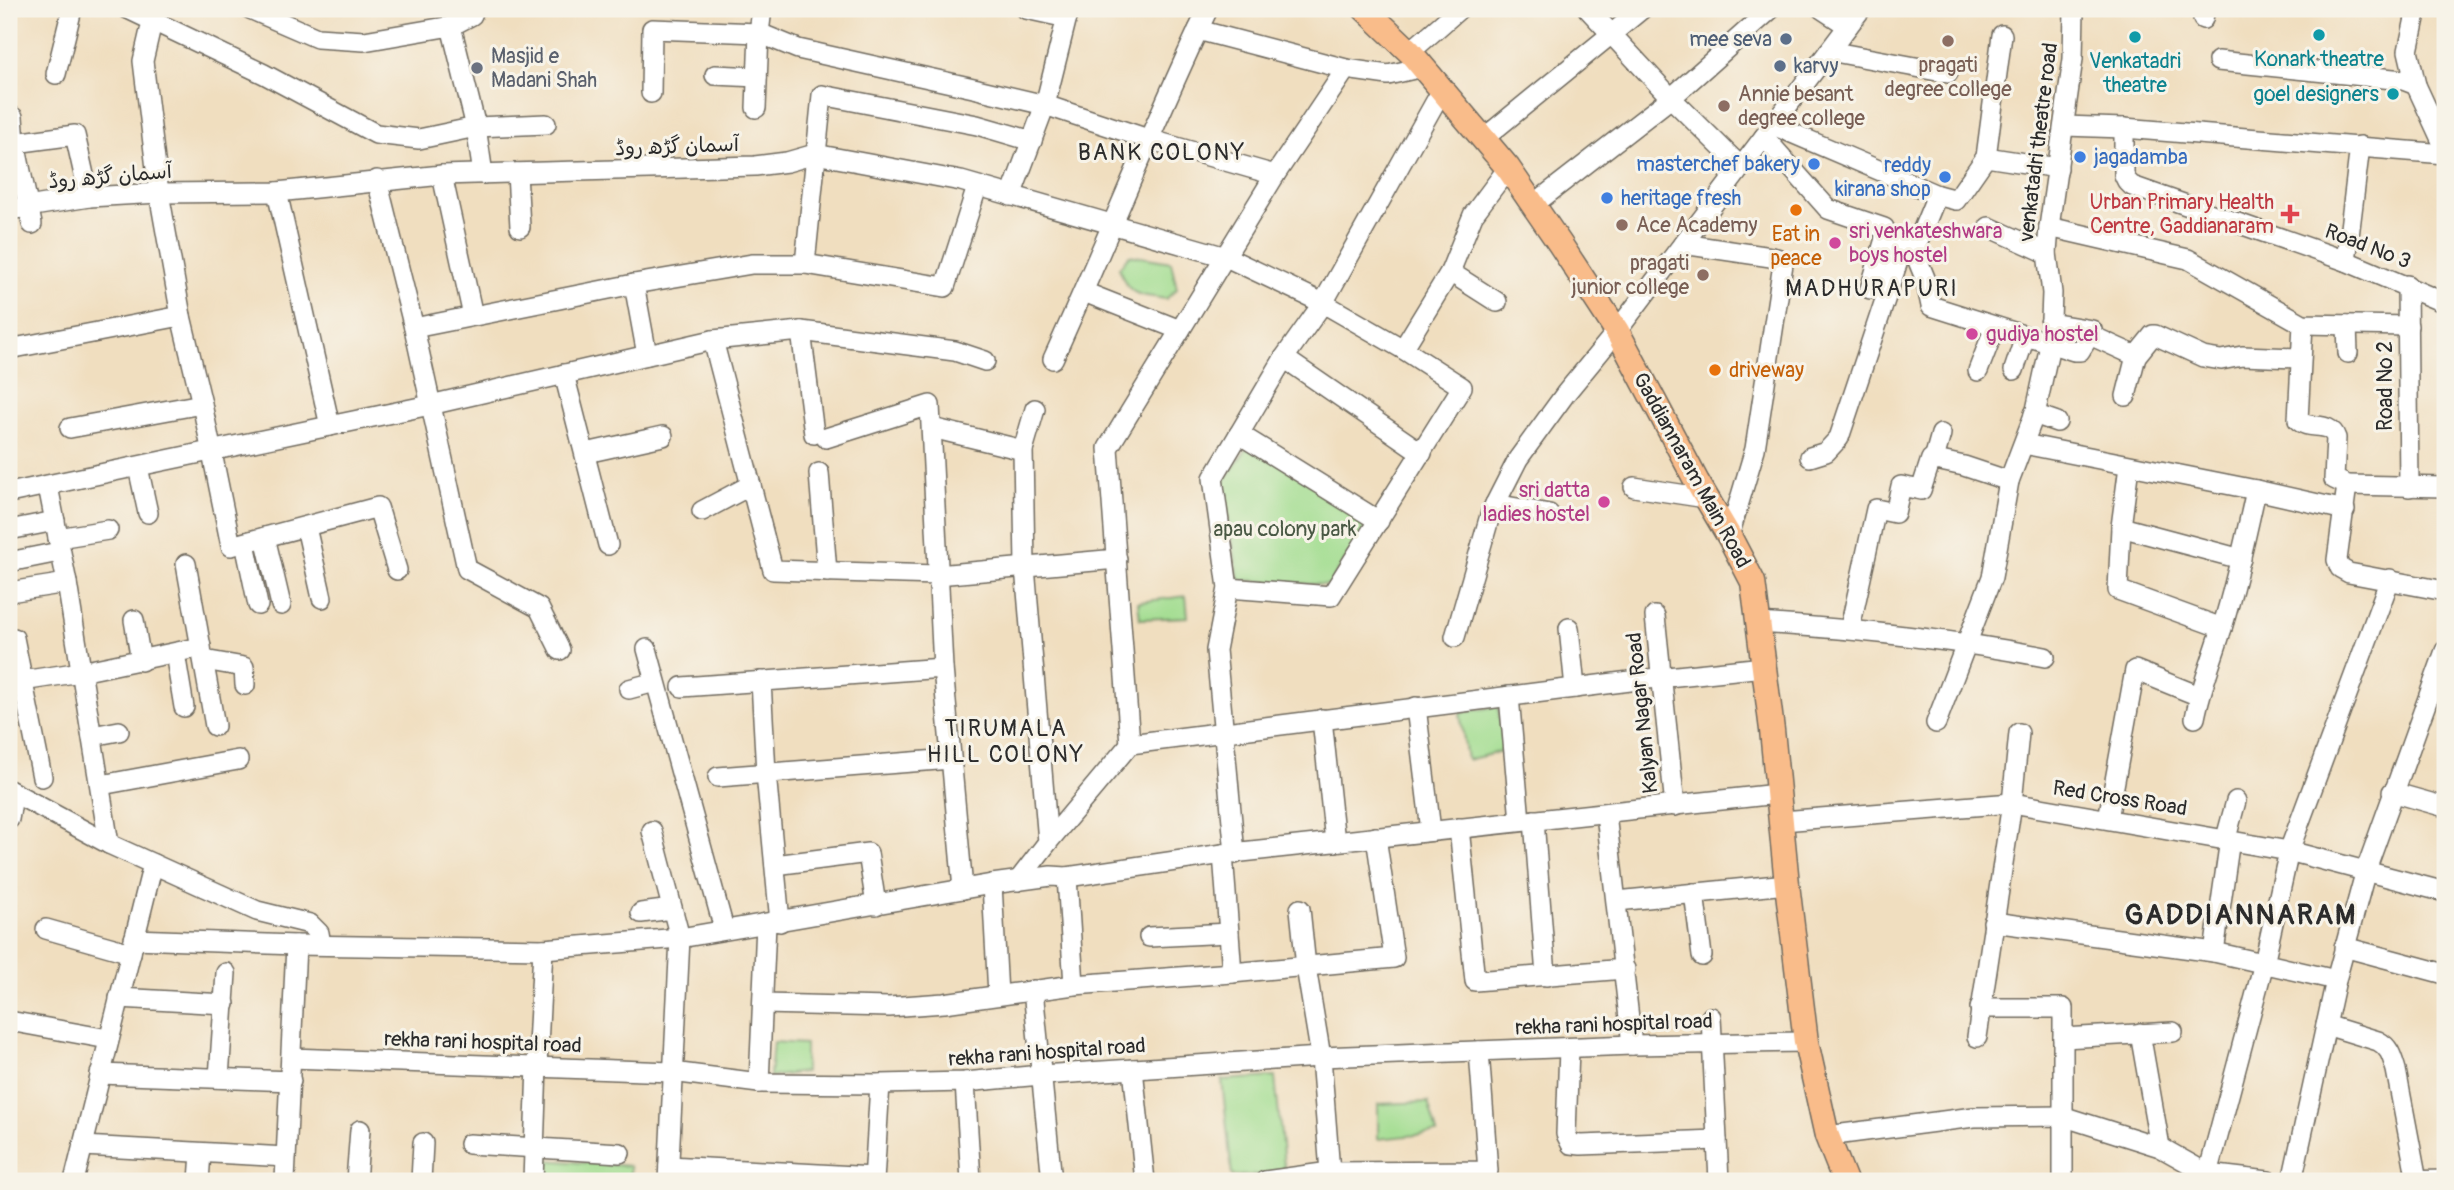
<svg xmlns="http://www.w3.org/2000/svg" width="2454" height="1190" font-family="Pangolin,'Playpen Sans Arabic',sans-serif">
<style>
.green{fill:#a2dd90;stroke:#66845e;stroke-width:2}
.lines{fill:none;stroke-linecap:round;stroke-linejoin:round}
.minor-casing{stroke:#706a5f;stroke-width:22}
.major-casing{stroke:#706a5f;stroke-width:27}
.minor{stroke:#fff;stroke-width:19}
.major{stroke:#f9bc8a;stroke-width:24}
.culture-dot{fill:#0f9aa8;stroke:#f7f3e8;stroke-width:2.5}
.service-dot{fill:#5c6f8a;stroke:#f7f3e8;stroke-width:2.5}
.education-dot{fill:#8d6e63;stroke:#f7f3e8;stroke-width:2.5}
.worship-dot{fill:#6b7280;stroke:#f7f3e8;stroke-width:2.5}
.shop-dot{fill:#3f7fe0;stroke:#f7f3e8;stroke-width:2.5}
.food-dot{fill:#e8710a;stroke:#f7f3e8;stroke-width:2.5}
.health-dot{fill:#e0444e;stroke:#f7f3e8;stroke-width:2.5}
.hotel-dot{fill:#d1479c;stroke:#f7f3e8;stroke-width:2.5}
.labels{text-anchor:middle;stroke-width:6;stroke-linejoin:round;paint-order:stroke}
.service-label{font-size:21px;fill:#4e5e75;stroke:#f7f3e8;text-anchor:end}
.worship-label{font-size:21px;fill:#5b616d;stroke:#f7f3e8;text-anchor:start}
.culture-label{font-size:21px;fill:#0d838f;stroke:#f7f3e8}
.education-label{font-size:21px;fill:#785e54;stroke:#f7f3e8;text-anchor:start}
.street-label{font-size:21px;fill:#2b2b2b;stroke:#f7f3e8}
.shop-label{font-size:21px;fill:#366cbe;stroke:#f7f3e8;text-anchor:start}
.health-label{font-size:21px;fill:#be3a42;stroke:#f7f3e8;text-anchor:end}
.hotel-label{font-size:21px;fill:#b23c85;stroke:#f7f3e8;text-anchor:start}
.food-label{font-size:21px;fill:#c56008;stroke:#f7f3e8}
.park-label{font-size:21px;fill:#495844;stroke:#f7f3e8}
.neighbourhood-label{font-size:23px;letter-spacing:2px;fill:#2b2b2b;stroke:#f7f3e8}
.district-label{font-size:28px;font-weight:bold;letter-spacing:2px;fill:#2b2b2b;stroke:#f7f3e8}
</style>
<rect width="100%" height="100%" fill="#f7f3e8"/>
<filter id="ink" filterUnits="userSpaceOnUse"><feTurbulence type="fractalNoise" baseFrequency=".0143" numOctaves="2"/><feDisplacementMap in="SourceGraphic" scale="14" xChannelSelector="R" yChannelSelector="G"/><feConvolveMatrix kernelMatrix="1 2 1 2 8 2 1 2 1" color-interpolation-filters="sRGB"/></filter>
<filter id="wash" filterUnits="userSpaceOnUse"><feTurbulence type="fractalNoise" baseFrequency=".00686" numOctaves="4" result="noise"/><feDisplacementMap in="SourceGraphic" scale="28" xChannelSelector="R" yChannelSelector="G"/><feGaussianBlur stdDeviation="1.57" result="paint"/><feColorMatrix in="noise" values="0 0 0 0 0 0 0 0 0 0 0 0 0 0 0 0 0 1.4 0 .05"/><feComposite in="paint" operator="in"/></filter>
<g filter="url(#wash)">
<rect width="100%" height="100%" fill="#f0debf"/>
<g class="green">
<path d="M1129,255L1171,262L1177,289L1166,299C1139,295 1128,297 1119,268Z"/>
<path d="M1250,444L1370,522L1329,585L1239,580L1222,484Z"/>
<path d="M1186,596L1188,617L1140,619L1138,602Z"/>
<path d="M1498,706L1504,751L1467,760L1460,713Z"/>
<path d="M773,1042L805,1044V1072L770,1077Z"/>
<path d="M1275,1077L1285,1174L1232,1176L1222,1080Z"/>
<path d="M1428,1102L1437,1133L1378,1139V1104Z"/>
<path d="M544,1160L630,1166L631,1181H544Z"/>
</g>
</g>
<g filter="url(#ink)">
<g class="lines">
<defs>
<g id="minor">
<path d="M128,9L264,74L376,134L419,139L476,127L546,124"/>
<path d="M155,9L143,61L159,193L181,316L202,404L231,546L378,507L397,570"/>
<path d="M250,9L317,38L364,41L451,26L476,127L483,174"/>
<path d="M1026,9L1067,18"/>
<path d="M1588,9L1671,98L1741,167"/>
<path d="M1822,9L1848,26"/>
<path d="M2417,9L2408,51L2416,85L2445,148"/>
<path d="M2203,19L2205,9"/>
<path d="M451,26L472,15L474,9"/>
<path d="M1198,30L1346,69L1388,75L1423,67"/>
<path d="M1829,51L1948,73"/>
<path d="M1410,52L1459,9"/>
<path d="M2218,61L2403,80L2416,85"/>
<path d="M56,74L72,9"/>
<path d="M715,75L757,77"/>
<path d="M981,90L1045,105L1148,139L1275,175"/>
<path d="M651,93L652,29L759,33L798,49L978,89"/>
<path d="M756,108L759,33L762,9"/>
<path d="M13,117L15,143"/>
<path d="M1773,125L1937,195L1956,200L1986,157L2002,35"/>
<path d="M2064,126L2124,128L2445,154"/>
<path d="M2124,128V175L2127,181L2132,186L2346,261L2445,303"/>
<path d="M1764,137L1828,209L1884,228L1885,239L1914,251L1925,278L1931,306L2074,351H2080L2090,335L2136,356L2126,396"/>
<path d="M1483,139L1642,9"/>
<path d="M1986,157L2058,168"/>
<path d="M517,173L520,227"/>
<path d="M442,175L473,316"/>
<path d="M377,180L414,328L467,569L539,608L560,650"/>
<path d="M277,192L330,426"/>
<path d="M1011,196L1045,105L1069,9"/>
<path d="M1533,205L1671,98L1771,9"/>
<path d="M9,210L89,197L159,193L277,192L442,175L755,166L787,162L815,154L961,181L1226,257L1323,303L1403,349L1450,272L1473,215L1508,168"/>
<path d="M32,224L15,143L75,135L89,197"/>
<path d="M1989,227L2047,253"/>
<path d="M2049,227L2188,259L2303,324L2408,326"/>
<path d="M1683,244L1771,257L1777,258L1783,264L1755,449L1729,536"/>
<path d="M1914,251L1937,195"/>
<path d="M2346,261L2360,146"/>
<path d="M805,264L822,95L977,125L1032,141"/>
<path d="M1450,272L1497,302"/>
<path d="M634,284L647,355"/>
<path d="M2407,285L2409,487"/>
<path d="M1870,289L1885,239"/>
<path d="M1084,292L1180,330"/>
<path d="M2050,323L2092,330"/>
<path d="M2303,324L2298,420C2309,431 2330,420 2336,438L2334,479L2347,485L2337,560L2340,568L2349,573L2445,591"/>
<path d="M2347,325L2348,353"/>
<path d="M414,328L634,284L752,264H805L945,287L977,187"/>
<path d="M801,331L814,434"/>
<path d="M713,340L773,570L937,575L1117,559"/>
<path d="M9,349L181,316"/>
<path d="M2136,356L2153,335H2155L2203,357L2221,360L2242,356L2299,358"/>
<path d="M1284,358L1422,453"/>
<path d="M1053,359C1106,243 1153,124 1208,9"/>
<path d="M2014,370L2025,337"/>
<path d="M1978,371L1995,327"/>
<path d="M564,374L608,545"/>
<path d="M2034,414L2057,422"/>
<path d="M70,428L202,404"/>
<path d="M932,428L1023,450"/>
<path d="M1239,434L1379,521"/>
<path d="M826,438L930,405L943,668L963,889"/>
<path d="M2024,444L2256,490L2345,510"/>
<path d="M586,453L663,436"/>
<path d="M1810,457L1826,452L1839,438L1903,246"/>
<path d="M1934,459L1941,434"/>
<path d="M2129,466L2121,527L2118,590L2222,628"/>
<path d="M138,467L148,513"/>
<path d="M819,473L827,572"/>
<path d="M2347,485L2445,487"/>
<path d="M48,486L67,583L109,844"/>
<path d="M1634,487L1706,498"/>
<path d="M9,493L430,405L713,340L801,331L955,351L985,361"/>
<path d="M1495,504L1549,514"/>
<path d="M702,511L751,485"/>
<path d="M306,527L322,598"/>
<path d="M2121,527L2241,559"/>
<path d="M9,530L55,521"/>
<path d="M265,537L281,605"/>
<path d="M58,538L108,530"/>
<path d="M245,543L258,605"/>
<path d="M9,562L59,552"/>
<path d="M186,564L215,726"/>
<path d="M1228,588L1331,596L1462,387L1403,349"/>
<path d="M9,592L67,583"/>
<path d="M1655,616L1675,806"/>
<path d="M134,620L141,661"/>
<path d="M1758,623C1855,629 1950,639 2045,657"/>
<path d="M1569,628L1575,688"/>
<path d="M1850,628L1876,509L1895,513L1901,486L1921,490L1931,459L1964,466L2009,481"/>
<path d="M1455,637L1491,512L1518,459L1566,393L1617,331L1861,9"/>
<path d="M14,638L42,777"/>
<path d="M647,649L724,929"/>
<path d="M175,653L184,707"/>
<path d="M204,660L244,667L245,685"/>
<path d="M761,681L766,773L780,922"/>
<path d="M9,683L81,672L201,647"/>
<path d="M682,687L943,668"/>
<path d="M629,689L655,682"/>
<path d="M1509,696L1520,821"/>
<path d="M1416,707L1431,831"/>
<path d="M2195,718C2201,687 2213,658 2222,628C2236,583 2246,536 2256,490"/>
<path d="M1322,719L1335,842"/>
<path d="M1936,723L1992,577L2009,481L2036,410L2050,345L2052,293L2047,253L2049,227L2073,59L2074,9"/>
<path d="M92,736L119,731"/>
<path d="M1130,744L1108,448L1275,175L1346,69"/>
<path d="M718,777L951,759"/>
<path d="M101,785L238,760"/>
<path d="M9,790L109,844L257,911L310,924L319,933L321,944"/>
<path d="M2392,792L2445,807"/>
<path d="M1606,814L1632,1045"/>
<path d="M9,819L12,802"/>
<path d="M2108,819L2135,670L2199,696"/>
<path d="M1534,820L1546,976"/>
<path d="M1782,821L2012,803L2289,851L2445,892"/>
<path d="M1459,828L1475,981L1625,969"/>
<path d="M652,831L680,938L668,1181"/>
<path d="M2226,838L2236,801"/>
<path d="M1048,842L1130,744L1638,680L1764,667"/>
<path d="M1223,854L1232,973"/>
<path d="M1235,854L1216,650L1228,588L1213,478L1284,358L1323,303L1442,90"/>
<path d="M775,865L868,853L876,905"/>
<path d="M1067,877L1074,985"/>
<path d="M1018,881L1048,842L1025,567L1023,450L1035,409"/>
<path d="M992,884L998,995"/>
<path d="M1694,893L1702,956"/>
<path d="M1617,901L1787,884"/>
<path d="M1300,909L1306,967L1321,1057L1330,1172L1328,1181"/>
<path d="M641,913L672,909"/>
<path d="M1993,922L2214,952L2336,980"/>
<path d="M46,929L131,953"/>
<path d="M1149,937L1229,933"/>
<path d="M134,939L296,945L543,949L680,938L992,884L1051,876L1067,877L1223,854L1777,794"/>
<path d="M2344,947L2445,974"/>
<path d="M2214,952L2230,839"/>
<path d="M1033,990L1052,1181"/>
<path d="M119,998L225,1004"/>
<path d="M763,1004L889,1007L944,1003L1074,985L1232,973L1394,958L1376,837"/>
<path d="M1980,1008H2063V1181"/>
<path d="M1711,1017L1719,1181"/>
<path d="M9,1021L108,1039"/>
<path d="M2326,1025L2378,1041C2390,1047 2392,1057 2396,1070L2417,1181"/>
<path d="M2140,1033L2160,1147"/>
<path d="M1977,1037L2012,803L2019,733"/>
<path d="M2063,1038L2173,1032"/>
<path d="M1569,1048L1566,1134L1571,1144L1581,1145L1717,1140"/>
<path d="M291,1058L672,1072L759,1083L880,1084L965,1082L1041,1075L1321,1057L1632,1045L1806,1042"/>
<path d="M1133,1069L1145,1181"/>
<path d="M100,1074L291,1081"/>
<path d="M219,1078L226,973"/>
<path d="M965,1082L971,1181"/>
<path d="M759,1083L766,924"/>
<path d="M1827,1136L1974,1117L2062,1116L2160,1147L2208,1174L2268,1181"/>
<path d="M469,1144L620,1153"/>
<path d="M83,1146L286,1157"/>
<path d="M669,1166L874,1177"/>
<path d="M74,1181L153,864"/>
<path d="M199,1181L201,1153"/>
<path d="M285,1181L296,945"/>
<path d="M356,1181L360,1130"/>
<path d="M421,1181L423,1143"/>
<path d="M533,1181L537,1065L543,949"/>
<path d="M874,1181L880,1084"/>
<path d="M1265,1181L1330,1172L1488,1171L1479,1051"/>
<path d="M2202,1181L2208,1174L2264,963L2289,851L2390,579"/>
<path d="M2292,1181L2336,980L2366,870L2445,651"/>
<path d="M2404,1181L2445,1180"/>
</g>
<path id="major" d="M1365,9L1410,52L1508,168L1560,244L1617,331L1697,482L1729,536L1753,582L1772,730L1787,884L1806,1042L1827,1136L1845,1181"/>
</defs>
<use href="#minor" class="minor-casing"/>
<use href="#major" class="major-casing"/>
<use href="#minor" class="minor"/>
<use href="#major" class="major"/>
</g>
</g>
<g class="culture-dot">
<circle cx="2319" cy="35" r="7"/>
<circle cx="2135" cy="37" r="7"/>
<circle cx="2393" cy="94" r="7"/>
</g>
<g class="service-dot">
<circle cx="1786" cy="39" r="7"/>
<circle cx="1780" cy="66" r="7"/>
</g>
<g class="education-dot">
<circle cx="1948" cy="41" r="7"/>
<circle cx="1724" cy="106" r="7"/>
<circle cx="1622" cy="225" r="7"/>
<circle cx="1703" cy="275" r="7"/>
</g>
<circle class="worship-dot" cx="477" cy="68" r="7"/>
<g class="shop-dot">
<circle cx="2080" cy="157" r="7"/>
<circle cx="1814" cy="164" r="7"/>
<circle cx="1945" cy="177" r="7"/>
<circle cx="1607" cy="198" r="7"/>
</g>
<g class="food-dot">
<circle cx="1796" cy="210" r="7"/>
<circle cx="1715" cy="370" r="7"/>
</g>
<path class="health-dot" d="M2286.5 203.5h7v7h7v7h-7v7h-7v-7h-7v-7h7z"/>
<g class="hotel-dot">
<circle cx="1835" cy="243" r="7"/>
<circle cx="1972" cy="334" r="7"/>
<circle cx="1604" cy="502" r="7"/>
</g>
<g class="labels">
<g class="service-label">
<text x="1772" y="46">mee seva</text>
<text x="1794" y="73" text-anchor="start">karvy</text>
</g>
<g class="worship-label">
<text x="491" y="63">Masjid e<tspan x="491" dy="24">Madani Shah</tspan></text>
</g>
<g class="culture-label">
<text x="2319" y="66">Konark theatre</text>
<text x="2135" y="68">Venkatadri<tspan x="2135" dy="24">theatre</tspan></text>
<text x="2379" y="101" text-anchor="end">goel designers</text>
</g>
<g class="education-label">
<text x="1948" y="72" text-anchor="middle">pragati<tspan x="1948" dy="24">degree college</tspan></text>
<text x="1738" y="101">Annie besant<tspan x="1738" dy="24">degree college</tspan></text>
<text x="1636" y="232">Ace Academy</text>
<text x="1689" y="270" text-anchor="end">pragati<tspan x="1689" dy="24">junior college</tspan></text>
</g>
<g class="street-label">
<text transform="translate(2038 142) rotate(-83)" y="7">venkatadri theatre road</text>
<text transform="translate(677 146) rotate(-2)" y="7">آسمان گڑھ روڈ</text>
<text transform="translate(110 176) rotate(-5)" y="7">آسمان گڑھ روڈ</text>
<text transform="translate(2368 246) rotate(21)" y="7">Road No 3</text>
<text transform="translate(2385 386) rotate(-90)" y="7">Road No 2</text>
<text transform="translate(1692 470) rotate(61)" y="7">Gaddiannaram Main Road</text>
<text transform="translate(1642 713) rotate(-96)" y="7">Kalyan Nagar Road</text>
<text transform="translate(2120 798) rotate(9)" y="7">Red Cross Road</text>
<text transform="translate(1614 1024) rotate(-2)" y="7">rekha rani hospital road</text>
<text transform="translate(483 1042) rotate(2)" y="7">rekha rani hospital road</text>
<text transform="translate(1047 1052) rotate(-4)" y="7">rekha rani hospital road</text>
</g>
<g class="shop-label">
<text x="2094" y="164">jagadamba</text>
<text x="1800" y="171" text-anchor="end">masterchef bakery</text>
<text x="1931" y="172" text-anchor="end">reddy<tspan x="1931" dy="24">kirana shop</tspan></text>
<text x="1621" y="205">heritage fresh</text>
</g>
<g class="health-label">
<text x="2274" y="209">Urban Primary Health<tspan x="2274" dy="24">Centre, Gaddianaram</tspan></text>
</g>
<g class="hotel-label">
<text x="1849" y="238">sri venkateshwara<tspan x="1849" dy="24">boys hostel</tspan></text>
<text x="1986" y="341">gudiya hostel</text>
<text x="1590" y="497" text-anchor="end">sri datta<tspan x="1590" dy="24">ladies hostel</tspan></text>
</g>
<g class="food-label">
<text x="1796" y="241">Eat in<tspan x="1796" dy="24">peace</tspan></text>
<text x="1729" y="377" text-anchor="start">driveway</text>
</g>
<g class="park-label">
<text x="1285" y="536">apau colony park</text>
</g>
<g class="neighbourhood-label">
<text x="1162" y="160">BANK COLONY</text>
<text x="1872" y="296">MADHURAPURI</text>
<text x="1006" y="736">TIRUMALA<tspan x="1006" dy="26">HILL COLONY</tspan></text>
</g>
<g class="district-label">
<text x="2241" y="924">GADDIANNARAM</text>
</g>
</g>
<rect width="2454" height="1190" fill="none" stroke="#f7f3e8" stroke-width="35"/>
</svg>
